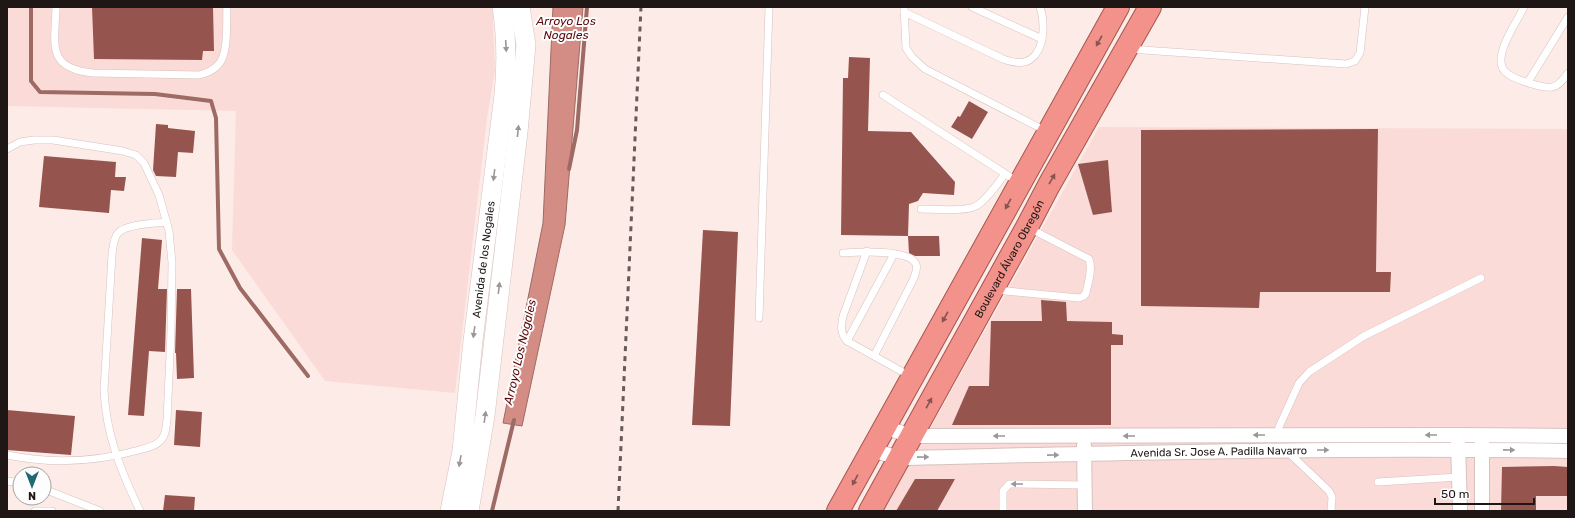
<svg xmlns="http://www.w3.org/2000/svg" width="1575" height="518" font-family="Rubik,sans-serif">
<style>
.built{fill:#fadbd7}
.water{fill:#d38d85;stroke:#9d6a64}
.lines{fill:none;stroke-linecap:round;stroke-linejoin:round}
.stream{stroke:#9d6a64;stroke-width:4}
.building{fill:#95554e}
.service-casing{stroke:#d7c2bf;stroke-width:8}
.minor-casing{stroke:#d7c2bf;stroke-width:16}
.secondary-casing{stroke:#d7c2bf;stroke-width:20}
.trunk-casing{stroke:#a6554e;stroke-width:24}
.service{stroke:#fff;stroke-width:7}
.minor{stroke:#fff;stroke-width:14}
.secondary{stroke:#fff;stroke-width:19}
.trunk{stroke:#f2928a;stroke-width:22}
.rail{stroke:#665b59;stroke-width:3;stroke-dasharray:5 5;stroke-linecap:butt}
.oneway{fill:#885450}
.oneway2{fill:#9a9796}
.labels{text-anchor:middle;stroke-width:4;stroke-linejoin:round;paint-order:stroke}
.street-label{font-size:11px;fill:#1f1716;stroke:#fdfdfd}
.water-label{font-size:12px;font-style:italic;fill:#5c0709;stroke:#fdfdfd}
</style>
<rect width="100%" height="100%" fill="#fdebe8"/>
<g class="built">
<path d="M7,7H496L493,23L495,70L487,118L455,393L325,381L232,250L236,111L7,106Z"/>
<path d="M1099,127L1568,129V511H882L932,425Z"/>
</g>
<path class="water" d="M553,7H583L565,225L522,426L503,423L543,223Z"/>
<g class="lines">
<g class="stream">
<path d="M31,7V81L40,92L155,94L211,101L216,118L219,249L240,288L308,376"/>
<path d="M569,169L577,130L587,7"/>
<path d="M492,511L514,420"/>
</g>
</g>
<g class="building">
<path d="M92,7H213L214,51H203L202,60L94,59Z"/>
<path d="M849,57L870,58L868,131L911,132L955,182L954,195L923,193L918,201L909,204L908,236L841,235L843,78H848Z"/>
<path d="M969,101L988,112L972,139L951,127L958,116L960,117Z"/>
<path d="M156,124L168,125V128L195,131L193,153L178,152L176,177L156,176L153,170Z"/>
<path d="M1378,129L1376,272H1391L1390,292H1260L1259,308L1141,306V130Z"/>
<path d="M44,156L116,162L115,177H126L124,191L111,190L109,213L39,207Z"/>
<path d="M1108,160L1112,212L1093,215L1078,164Z"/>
<path d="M703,230L738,232L730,426L692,425Z"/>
<path d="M908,236H939L940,256H915L909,253Z"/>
<path d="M142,238L162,240L158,289H167L165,352L149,351L144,416L128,415Z"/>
<path d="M177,289H191L194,378L177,379L176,353H175Z"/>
<path d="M1041,300L1066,302L1067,321L1112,322V334L1123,335V345H1111V425H952L969,386H989L991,321H1042Z"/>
<path d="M7,410L75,416L71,455L7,450Z"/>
<path d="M176,410L202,412L200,447L174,445Z"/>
<path d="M1554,466L1568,467V496H1536V511H1501L1502,467Z"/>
<path d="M915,479H955L937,511H896Z"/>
<path d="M165,495L195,497L194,511H163Z"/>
</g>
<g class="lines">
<defs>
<g id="service">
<path d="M56,7C55,45 46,68 93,73L199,75C206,73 213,71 218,65C229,54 226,22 227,7"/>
<path d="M904,7L906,48L912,57L925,69L1046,131"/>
<path d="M972,7L1042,39"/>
<path d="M1524,7C1517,21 1500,46 1501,61C1501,66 1503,71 1508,74C1514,79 1544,89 1552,87C1559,86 1564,79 1568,73"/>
<path d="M904,12L1003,59C1011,62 1023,65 1031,59C1045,49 1045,22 1040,7"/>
<path d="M1129,49L1346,64L1355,61L1360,53L1365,7"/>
<path d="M1528,82L1568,17"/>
<path d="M883,95L1018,182"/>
<path d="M7,149L20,142L34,140H53L123,151L136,155L144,163L159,195L169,231L172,263L171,332L167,420C166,427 166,435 161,440C156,446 147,448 139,450C96,462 51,464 7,455"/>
<path d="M921,209C934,209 965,212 976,206C986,201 998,183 1005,174"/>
<path d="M867,251L843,316C841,326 840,333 847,341L910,376"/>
<path d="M843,253C857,252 909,249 916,264C918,270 915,275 913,280L874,356"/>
<path d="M996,290L1079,298L1084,296L1086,293C1088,283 1093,269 1089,259L1029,228"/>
<path d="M759,318L769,7"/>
<path d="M847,341L894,254"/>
<path d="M1279,437V427L1299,383L1309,372L1364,336L1481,278"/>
<path d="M1287,451L1329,491L1332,497L1331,511"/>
<path d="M7,481L20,483"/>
<path d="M1378,482L1459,477"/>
<path d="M44,489L100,511"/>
<path d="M35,511H52"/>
<path d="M140,511C121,471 106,435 104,390L112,255C113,248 113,239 118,233C125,224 156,223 167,222"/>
<path d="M1003,511V491L1009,484L1084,485"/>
</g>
<g id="minor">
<path d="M884,427L911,436L1457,435L1568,436"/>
<path d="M1458,441L1460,511"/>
<path d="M1482,441V511"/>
<path d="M1084,445L1085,511"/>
<path id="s1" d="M871,450L900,458C1122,453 1345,447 1568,451"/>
</g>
<g id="secondary">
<path id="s2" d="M450,511L462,451L473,341L504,95C507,64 507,39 502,7"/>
<path d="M469,511L485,416L518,132L526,45L520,7"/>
</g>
<g id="trunk">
<path d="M838,511L1118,7"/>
<path id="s3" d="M870,511L1027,227L1049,185L1150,7"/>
</g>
</defs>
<use href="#service" class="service-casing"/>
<use href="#minor" class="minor-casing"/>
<use href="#secondary" class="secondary-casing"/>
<use href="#trunk" class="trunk-casing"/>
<use href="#service" class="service"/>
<use href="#minor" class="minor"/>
<use href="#secondary" class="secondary"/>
<use href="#trunk" class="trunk"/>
<path class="rail" d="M618,511L641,7"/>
</g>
<defs><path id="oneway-solid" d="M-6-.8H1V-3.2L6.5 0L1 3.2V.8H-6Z"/></defs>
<g class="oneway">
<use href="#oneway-solid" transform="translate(1099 41) rotate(119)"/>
<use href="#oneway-solid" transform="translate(1052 179) rotate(-60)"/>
<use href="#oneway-solid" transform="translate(1008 204) rotate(119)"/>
<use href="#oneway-solid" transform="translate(945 317) rotate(119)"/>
<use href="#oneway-solid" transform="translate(929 403) rotate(-61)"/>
<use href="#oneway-solid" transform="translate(855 480) rotate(118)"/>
</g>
<g class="oneway2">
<use href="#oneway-solid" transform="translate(506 46) rotate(87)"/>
<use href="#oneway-solid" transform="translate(518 131) rotate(-84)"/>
<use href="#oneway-solid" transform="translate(494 175) rotate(97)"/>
<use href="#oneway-solid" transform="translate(499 288) rotate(-83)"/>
<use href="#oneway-solid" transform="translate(474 332) rotate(98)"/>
<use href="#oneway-solid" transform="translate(485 417) rotate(-82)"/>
<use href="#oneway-solid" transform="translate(1259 435) rotate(180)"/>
<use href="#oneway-solid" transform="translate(1431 435) rotate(180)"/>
<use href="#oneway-solid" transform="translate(999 436) rotate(180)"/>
<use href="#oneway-solid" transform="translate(1129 436) rotate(180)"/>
<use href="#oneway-solid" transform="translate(1323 450)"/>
<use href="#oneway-solid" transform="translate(1509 450) rotate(1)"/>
<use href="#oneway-solid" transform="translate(1053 455) rotate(-1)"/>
<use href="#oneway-solid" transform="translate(923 457) rotate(-1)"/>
<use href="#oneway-solid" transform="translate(460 461) rotate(100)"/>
<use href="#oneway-solid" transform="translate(1017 484) rotate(180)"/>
</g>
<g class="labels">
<g class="street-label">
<text dy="4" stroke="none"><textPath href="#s2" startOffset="254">Avenida de los Nogales</textPath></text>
<text dy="4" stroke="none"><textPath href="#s3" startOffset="288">Boulevard Álvaro Obregón</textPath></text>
<text dy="4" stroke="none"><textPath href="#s1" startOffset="349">Avenida Sr. Jose A. Padilla Navarro</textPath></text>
</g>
<g class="water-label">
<text x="566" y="25">Arroyo Los<tspan x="566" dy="14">Nogales</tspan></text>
<text transform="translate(520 352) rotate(-77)" y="4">Arroyo Los Nogales</text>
</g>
</g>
<rect width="1575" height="518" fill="none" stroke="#1f1716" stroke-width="16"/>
<g transform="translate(32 486) rotate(180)"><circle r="19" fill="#fdfdfd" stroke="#a4a1a1"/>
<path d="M0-3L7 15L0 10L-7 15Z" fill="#1d6871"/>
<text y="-6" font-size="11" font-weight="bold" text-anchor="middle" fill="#1f1716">N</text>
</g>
<path d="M1435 498v6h99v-6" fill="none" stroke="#1f1716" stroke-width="2"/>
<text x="1441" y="498" font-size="12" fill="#1f1716" stroke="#fdfdfd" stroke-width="3" paint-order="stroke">50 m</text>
</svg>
